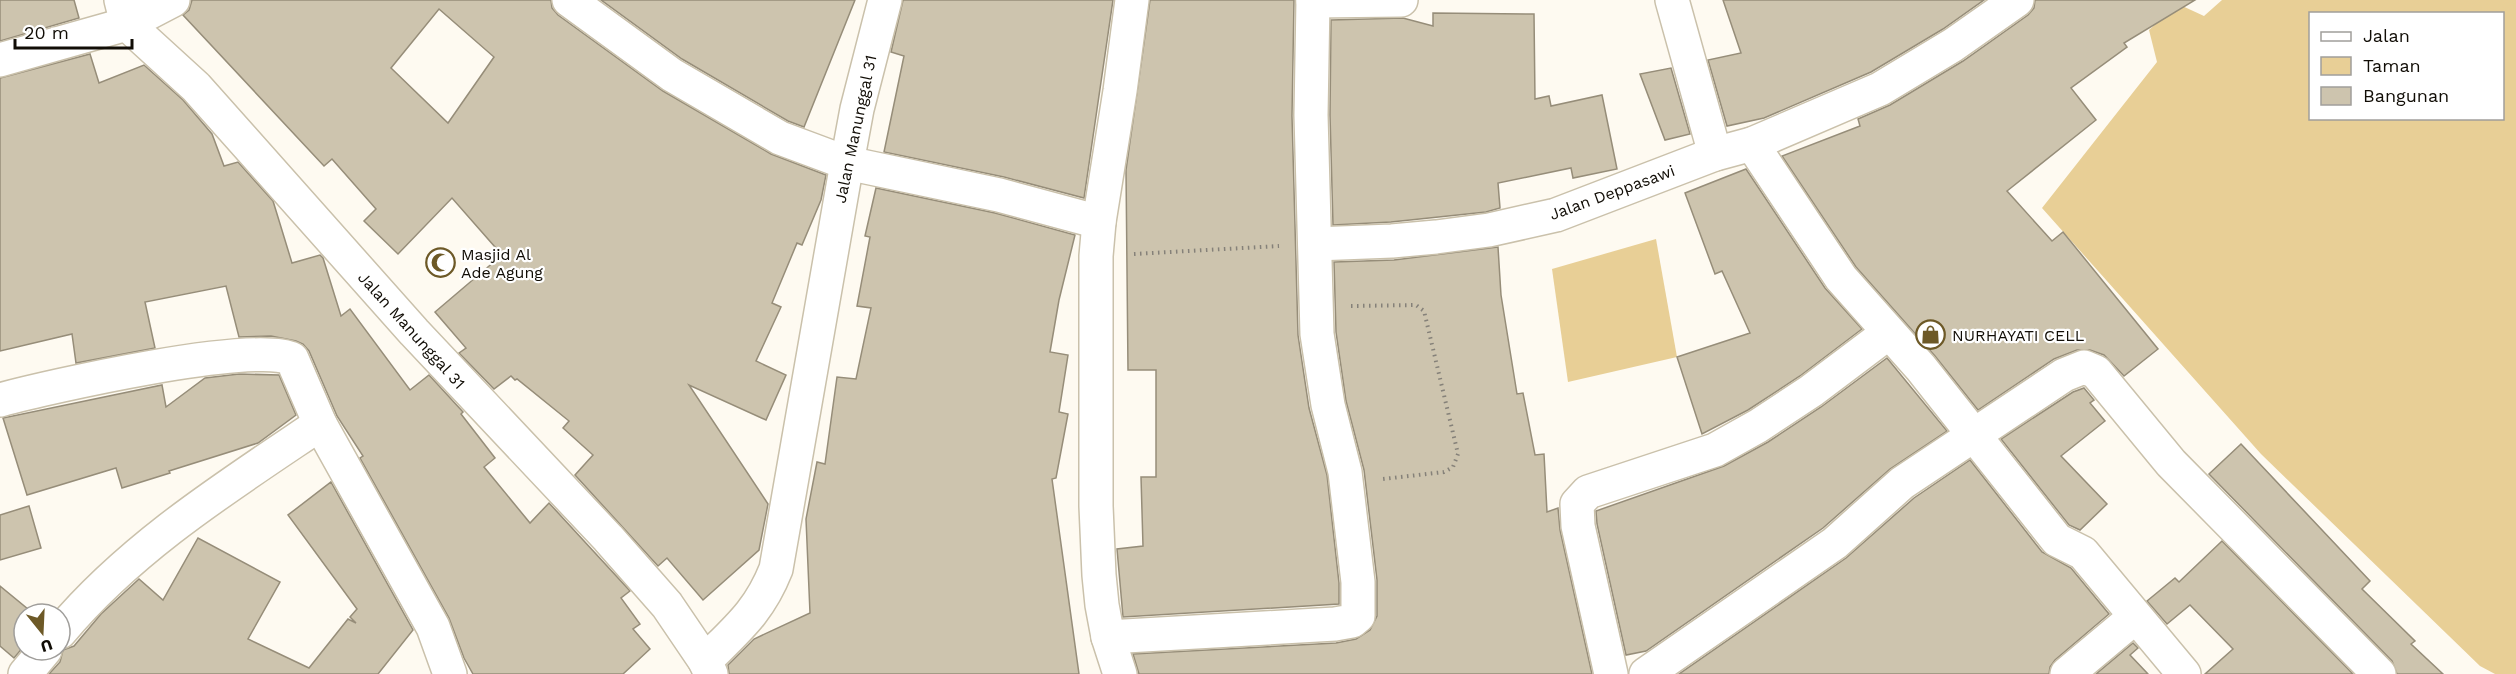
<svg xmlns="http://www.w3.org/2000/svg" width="2516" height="674" font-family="'Work Sans',sans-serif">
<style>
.green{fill:#e8cf96;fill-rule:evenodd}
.building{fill:#cdc4ae;stroke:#968d79;stroke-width:1.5;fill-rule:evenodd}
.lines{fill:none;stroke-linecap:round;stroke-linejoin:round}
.minor-casing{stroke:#cac1ab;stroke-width:36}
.path{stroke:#858179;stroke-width:4;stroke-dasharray:1.5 4.5;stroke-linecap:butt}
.minor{stroke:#fff;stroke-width:33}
.labels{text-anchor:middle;stroke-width:4.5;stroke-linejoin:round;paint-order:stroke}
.street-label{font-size:16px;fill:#110d06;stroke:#fff}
.poi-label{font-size:16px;fill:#110d06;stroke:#fff;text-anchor:start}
</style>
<rect width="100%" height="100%" fill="#fefaf1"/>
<g class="green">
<path d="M2222,0H2516V674H2495L2480,666L2261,454L2042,208L2157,62L2149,30L2178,4L2204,16ZM2310,14H2502V118H2310Z"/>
<path d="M1656,239L1677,357L1568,382L1552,269Z"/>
</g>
<g class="building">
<path d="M0,0H74L79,18L0,41Z"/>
<path d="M192,0H551L552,8L558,15L663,91L771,154L826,175L821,200L802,245L797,243L772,303L781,307L756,361L786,375L766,420L689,385L768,504L759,550L703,600L667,558L658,566L575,475L593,455L563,428L569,421L517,379L515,380L511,376L494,389L459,353L466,348L435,312L502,255L452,198L398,254L364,221L376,209L332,159L324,166L183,15L189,10ZM439,9L494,57L448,123L391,68Z"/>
<path d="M601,0H855L804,127L788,121L682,59Z"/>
<path d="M903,0H1113L1084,198L1004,177L884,152L904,56L891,52Z"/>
<path d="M1150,0H1294L1292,116L1298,335L1309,408L1327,475L1339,583V604L1123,617L1117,549L1143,546L1141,477H1156V370H1128L1126,170Z"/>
<path d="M1723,0H1984L1943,29L1871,72L1764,118L1727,126L1708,60L1741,53Z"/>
<path d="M2035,0H2195L2124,43L2127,47L2071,88L2096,120L2007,191L2052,241L2063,232L2158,349L2124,376L2104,355L2090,350H2077L2054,359L1978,410L1935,356L1856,267L1782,156L1860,126L1858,119L1890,105L1963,61L2028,15L2034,8Z"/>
<path d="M1433,13L1534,14L1535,99L1549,96L1551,106L1602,95L1617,169L1573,178L1571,168L1498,183L1500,208L1486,212L1391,222L1333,225L1330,115L1331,20L1403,18L1433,26Z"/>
<path d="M90,54L99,83L144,65L183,100L212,134L224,166L238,162L273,201L292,263L320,255L323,258L341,316L350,309L410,390L429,375L463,412L461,414L495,458L484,467L530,523L549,503L630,591L621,598L640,624L633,629L650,649L623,674H473L464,658L449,618L360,458L363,456L337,416L309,351L303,344L296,341L271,336L239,337L226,286L145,302L155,348L76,363L72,334L0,351V78Z"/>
<path d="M1671,68L1690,134L1665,140L1640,74Z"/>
<path d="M1746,169L1825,288L1862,329L1800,376L1748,410L1702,434L1677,357L1750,333L1722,271L1715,274L1685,193Z"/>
<path d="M876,188L995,213L1075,235L1059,300L1050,352L1068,355L1059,412L1068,414L1056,478L1052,479L1079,674H729L728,665L754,639L810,613L806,519L817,462L825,464L837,377L856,379L871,308L857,306L870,237L865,236Z"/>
<path d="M1498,247L1501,295L1517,394L1523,393L1535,455L1544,454L1547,512L1558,508L1560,530L1592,674H1139L1133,654L1336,643L1356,639L1370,630L1377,616V580L1364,470L1346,401L1336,332L1334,262L1394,260Z"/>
<path d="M1887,358L1947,431L1890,469L1823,528L1646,651L1626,655L1597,524L1596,511L1724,466L1768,442L1821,407Z"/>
<path d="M239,374L279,375L296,415L258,443L169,471L170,473L122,488L116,468L27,495L3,418L162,385L166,407L205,378Z"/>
<path d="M2084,388L2094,400L2090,403L2105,421L2061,456L2107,504L2080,530L2069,525L2001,439L2073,392Z"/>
<path d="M2241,444L2370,581L2362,589L2415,641L2411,644L2443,674H2397L2392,661L2209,474Z"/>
<path d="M1970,460L2042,552L2071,568L2109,614L2055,660L2050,667L2049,674H1679L1846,558L1914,498Z"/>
<path d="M331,482L413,630L378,674H49L60,662L63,650L74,646L101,614L139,579L163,600L198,538L280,582L248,639L309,668L348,619L356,623L350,617L357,609L288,515Z"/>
<path d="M29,506L41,548L0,560V515Z"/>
<path d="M2222,541L2353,674H2205L2233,649L2190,605L2167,624L2147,601L2175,578L2179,582Z"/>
<path d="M0,586L34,614H24V646L14,658L0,646Z"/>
<path d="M2133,643L2138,648L2130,655L2148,674H2096Z"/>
</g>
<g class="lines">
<defs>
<g id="minor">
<path d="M121,0L127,24L196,87L414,332L608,538L667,605L705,661L711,674"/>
<path d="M569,0L672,75L780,138L847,163L999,195L1099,222"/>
<path d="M1672,0L1715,154"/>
<path d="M1313,1L1401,0"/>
<path d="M0,60L127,24L173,0"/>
<path d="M1752,144L1841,278L1921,368L2057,540L2083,553L2184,674"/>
<path d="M1315,244L1392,241L1436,237L1489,230L1556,215L1715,154L1752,144L1880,89L1953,45L2017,0"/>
<path d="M0,400C48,387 255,340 292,359L320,424L433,627L450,674"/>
<path d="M60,632C131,547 228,486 320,424"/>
<path d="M1108,637L1335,624L1352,621L1358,616V582L1345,472L1328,405L1317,334L1311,115L1313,0"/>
<path d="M705,661C737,629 759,612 776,569L847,163L857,109L885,0"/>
<path d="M25,674L45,650"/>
<path d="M1120,674L1108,637L1102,605L1099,575L1096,506V256L1099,222L1120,91L1132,0"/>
<path d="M1611,674L1578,526L1577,504L1588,492L1715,450L1758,426L1811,391L1888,333"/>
<path d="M1646,674L1835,543L1902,483L2064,375L2084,367L2096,372L2171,463L2379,674"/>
<path d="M2067,674L2135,617"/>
</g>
</defs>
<use href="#minor" class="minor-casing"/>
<g class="path">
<path d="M1134,254L1279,246"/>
<path d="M1351,306L1416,305L1424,311L1458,454L1453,467L1444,472L1383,479"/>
</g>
<use href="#minor" class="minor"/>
</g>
<defs>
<symbol id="mosque-ring" viewBox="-11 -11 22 22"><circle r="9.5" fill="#fff" stroke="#6d5927" stroke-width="1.5"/><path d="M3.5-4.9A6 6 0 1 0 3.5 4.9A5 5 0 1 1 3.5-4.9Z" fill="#6d5927"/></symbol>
<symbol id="shop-ring" viewBox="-11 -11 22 22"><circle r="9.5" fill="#fff" stroke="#6d5927" stroke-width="1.5"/><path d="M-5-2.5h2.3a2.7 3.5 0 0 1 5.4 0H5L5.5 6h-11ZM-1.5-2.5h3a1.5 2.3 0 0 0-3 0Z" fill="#6d5927"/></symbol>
</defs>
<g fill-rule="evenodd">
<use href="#mosque-ring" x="424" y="246" width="33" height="33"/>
<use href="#shop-ring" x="1914" y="318" width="33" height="33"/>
</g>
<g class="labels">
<g class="street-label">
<text transform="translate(855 129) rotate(-78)" y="6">Jalan Manunggal 31</text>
<text transform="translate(1612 192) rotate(-20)" y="6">Jalan Deppasawi</text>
<text transform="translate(412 330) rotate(48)" y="6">Jalan Manunggal 31</text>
</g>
<g class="poi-label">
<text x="461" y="260">Masjid Al<tspan x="461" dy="18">Ade Agung</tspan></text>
<text x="1952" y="341">NURHAYATI CELL</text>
</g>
</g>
<rect x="2309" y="12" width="195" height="108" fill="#ffffff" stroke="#a09e9b" stroke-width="1.5"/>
<rect x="2321" y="32" width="30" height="9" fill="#ffffff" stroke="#a09e9b" stroke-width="1.5"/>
<text x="2363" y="42" font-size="18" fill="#110d06">Jalan</text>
<rect x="2321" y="57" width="30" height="18" fill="#e8cf96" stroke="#a09e9b" stroke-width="1.5"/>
<text x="2363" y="72" font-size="18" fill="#110d06">Taman</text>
<rect x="2321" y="87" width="30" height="18" fill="#cdc4ae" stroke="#a09e9b" stroke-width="1.5"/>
<text x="2363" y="102" font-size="18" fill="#110d06">Bangunan</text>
<g transform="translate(42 632) rotate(162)"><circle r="28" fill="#ffffff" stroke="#a09e9b" stroke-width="1.5"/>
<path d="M0-4.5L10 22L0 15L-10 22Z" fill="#6d5927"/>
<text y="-9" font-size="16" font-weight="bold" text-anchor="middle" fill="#110d06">U</text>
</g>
<path d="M15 39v9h117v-9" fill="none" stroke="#110d06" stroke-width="3"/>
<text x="24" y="39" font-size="18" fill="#110d06" stroke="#ffffff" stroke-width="4.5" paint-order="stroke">20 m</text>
</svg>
